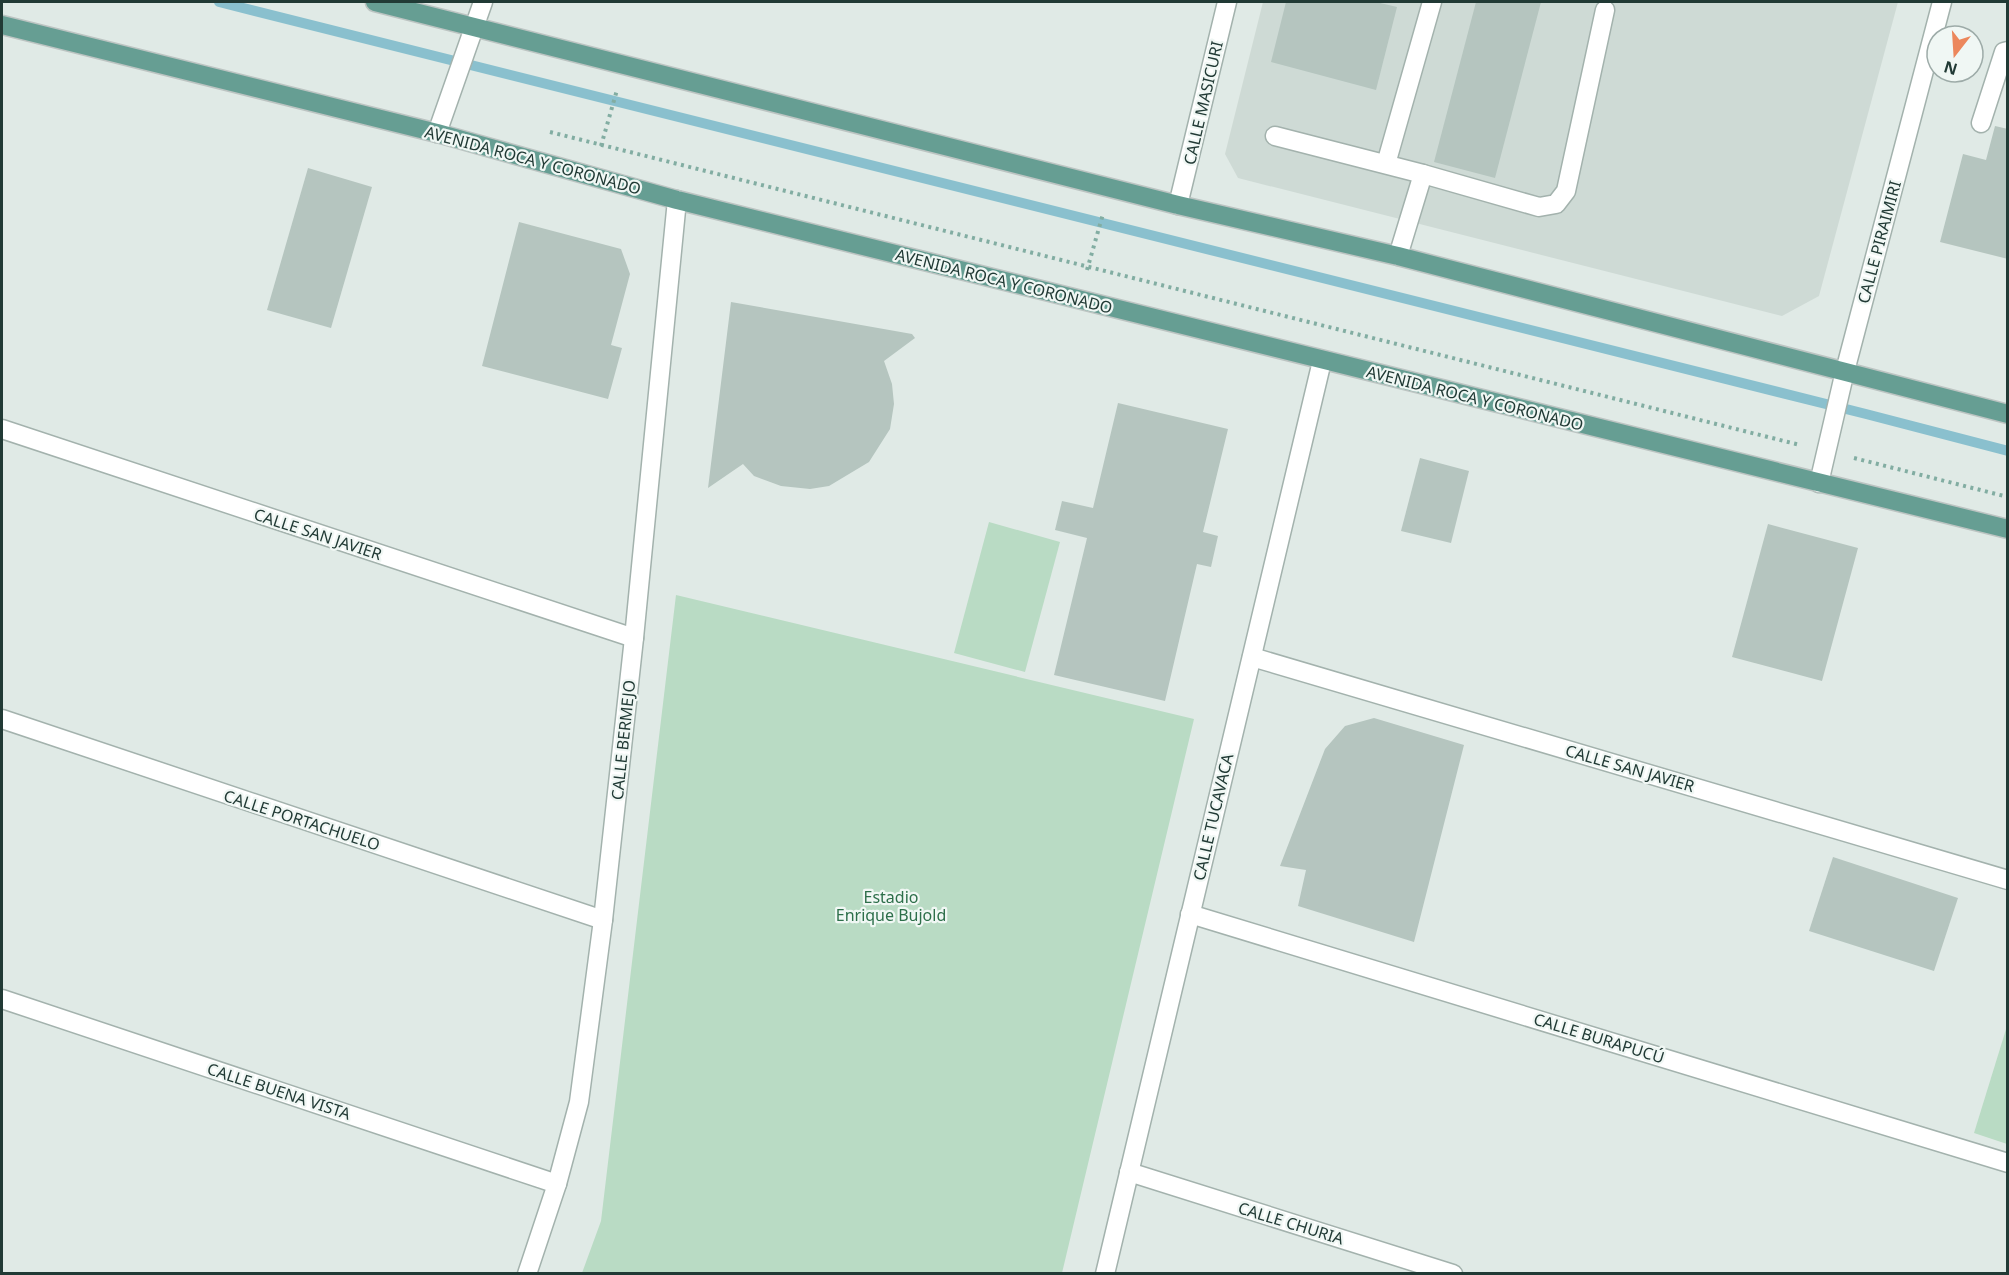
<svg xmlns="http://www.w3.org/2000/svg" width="2009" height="1275" font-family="'Noto Sans',sans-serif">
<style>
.built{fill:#cedad5}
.green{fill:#b9dbc4}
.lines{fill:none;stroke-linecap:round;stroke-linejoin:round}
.stream{stroke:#8ac0ce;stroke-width:10}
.building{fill:#b5c5bf}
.minor-casing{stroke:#a3b2ad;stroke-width:21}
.major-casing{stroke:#bcc4c2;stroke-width:21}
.path{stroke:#82ada2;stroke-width:4;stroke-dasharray:3 4.5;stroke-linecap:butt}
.minor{stroke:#fff;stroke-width:18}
.major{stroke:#669e93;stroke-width:18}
.labels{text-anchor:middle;stroke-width:4.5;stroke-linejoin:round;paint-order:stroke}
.street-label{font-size:16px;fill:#213a35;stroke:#f0f7f4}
.park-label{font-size:16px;fill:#2d6f4a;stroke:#f0f7f4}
</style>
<rect width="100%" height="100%" fill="#e0eae6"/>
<path class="built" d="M1263,2H1898L1819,296L1782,316L1238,178L1225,154Z"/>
<g class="green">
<path d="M989,522L1060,542L1025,672L954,653Z"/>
<path d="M676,595L1194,719L1062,1273H582L601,1221Z"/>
<path d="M2007,1026V1144L1974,1133Z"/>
</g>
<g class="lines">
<path class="stream" d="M219,2L1866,414L2008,451"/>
</g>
<g class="building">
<path d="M1286,2H1376L1397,7L1376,90L1271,62Z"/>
<path d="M1476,2H1541L1495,178L1434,162Z"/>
<path d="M1995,126L2008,129V259L1940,242L1963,154L1986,160Z"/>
<path d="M308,168L372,187L331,328L267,310Z"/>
<path d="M519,222L621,249L630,274L611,345L622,348L608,399L482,366Z"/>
<path d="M731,302L912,334L915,338L884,361L892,384L894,404L890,429L869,462L829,486L810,489L781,486L754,476L743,464L708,488Z"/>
<path d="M1118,403L1228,429L1203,532L1218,536L1211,567L1197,564L1165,701L1054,675L1087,538L1055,530L1062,501L1093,508Z"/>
<path d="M1420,458L1469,471L1451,543L1401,531Z"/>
<path d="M1768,524L1858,548L1822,681L1732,657Z"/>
<path d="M1374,718L1464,745L1414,942L1298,906L1306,870L1280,866L1325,749L1345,726Z"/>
<path d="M1833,857L1958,898L1934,971L1809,931Z"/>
</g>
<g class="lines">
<defs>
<g id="minor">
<path d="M1981,123L2004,52L2008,51"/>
<path d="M437,133L483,2"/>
<path d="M1275,136L1423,174"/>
<path d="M1386,164L1432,2"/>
<path d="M1178,205L1227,2"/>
<path d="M1398,256L1423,174L1539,207L1556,204L1566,191L1605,10"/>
<path d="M2,429L634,638"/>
<path d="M1819,483L1845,371L1942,2"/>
<path d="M1252,657L2008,880"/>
<path d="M2,719L603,920"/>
<path d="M1190,914L2008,1163"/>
<path d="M2,999L557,1184"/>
<path d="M1129,1172L1453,1274"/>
<path d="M527,1274L557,1184L579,1102L603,920L634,638L677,200"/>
<path d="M1105,1274L1322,361"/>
</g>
<g id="major">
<path d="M375,2L1178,205L1398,256L2008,414"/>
<path d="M2,25L437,133L677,200L2008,529"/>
</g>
</defs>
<use href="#minor" class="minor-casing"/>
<use href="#major" class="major-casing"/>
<g class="path">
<path d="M550,132L1800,445"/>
<path d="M601,146L617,90"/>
<path d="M1087,270L1103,214"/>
<path d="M1854,458L2008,497"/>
</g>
<use href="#minor" class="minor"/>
<use href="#major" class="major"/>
</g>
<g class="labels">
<g class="street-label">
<text transform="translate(1203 103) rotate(-77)" y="6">CALLE MASICURI</text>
<text transform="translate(533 160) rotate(15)" y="6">AVENIDA ROCA Y CORONADO</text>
<text transform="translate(1879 242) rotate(-75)" y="6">CALLE PIRAIMIRI</text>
<text transform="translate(1004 281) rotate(14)" y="6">AVENIDA ROCA Y CORONADO</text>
<text transform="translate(1475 398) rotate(14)" y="6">AVENIDA ROCA Y CORONADO</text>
<text transform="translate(318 534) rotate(18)" y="6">CALLE SAN JAVIER</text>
<text transform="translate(623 740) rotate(-84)" y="6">CALLE BERMEJO</text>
<text transform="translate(1630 768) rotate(16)" y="6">CALLE SAN JAVIER</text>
<text transform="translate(1213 817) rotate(-77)" y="6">CALLE TUCAVACA</text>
<text transform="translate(302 820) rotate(18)" y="6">CALLE PORTACHUELO</text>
<text transform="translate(1599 1038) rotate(17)" y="6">CALLE BURAPUCÚ</text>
<text transform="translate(279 1091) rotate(18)" y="6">CALLE BUENA VISTA</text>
<text transform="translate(1291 1223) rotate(17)" y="6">CALLE CHURIA</text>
</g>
<g class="park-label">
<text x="891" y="903">Estadio<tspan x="891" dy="18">Enrique Bujold</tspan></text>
</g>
</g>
<rect width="2009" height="1275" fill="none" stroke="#213a35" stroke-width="6"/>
<g transform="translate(1955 54) rotate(197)"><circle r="28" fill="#f0f7f4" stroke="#9daba8" stroke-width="1.5"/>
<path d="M0-4.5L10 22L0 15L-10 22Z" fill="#ec875c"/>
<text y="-9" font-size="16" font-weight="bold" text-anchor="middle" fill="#213a35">N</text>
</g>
</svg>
